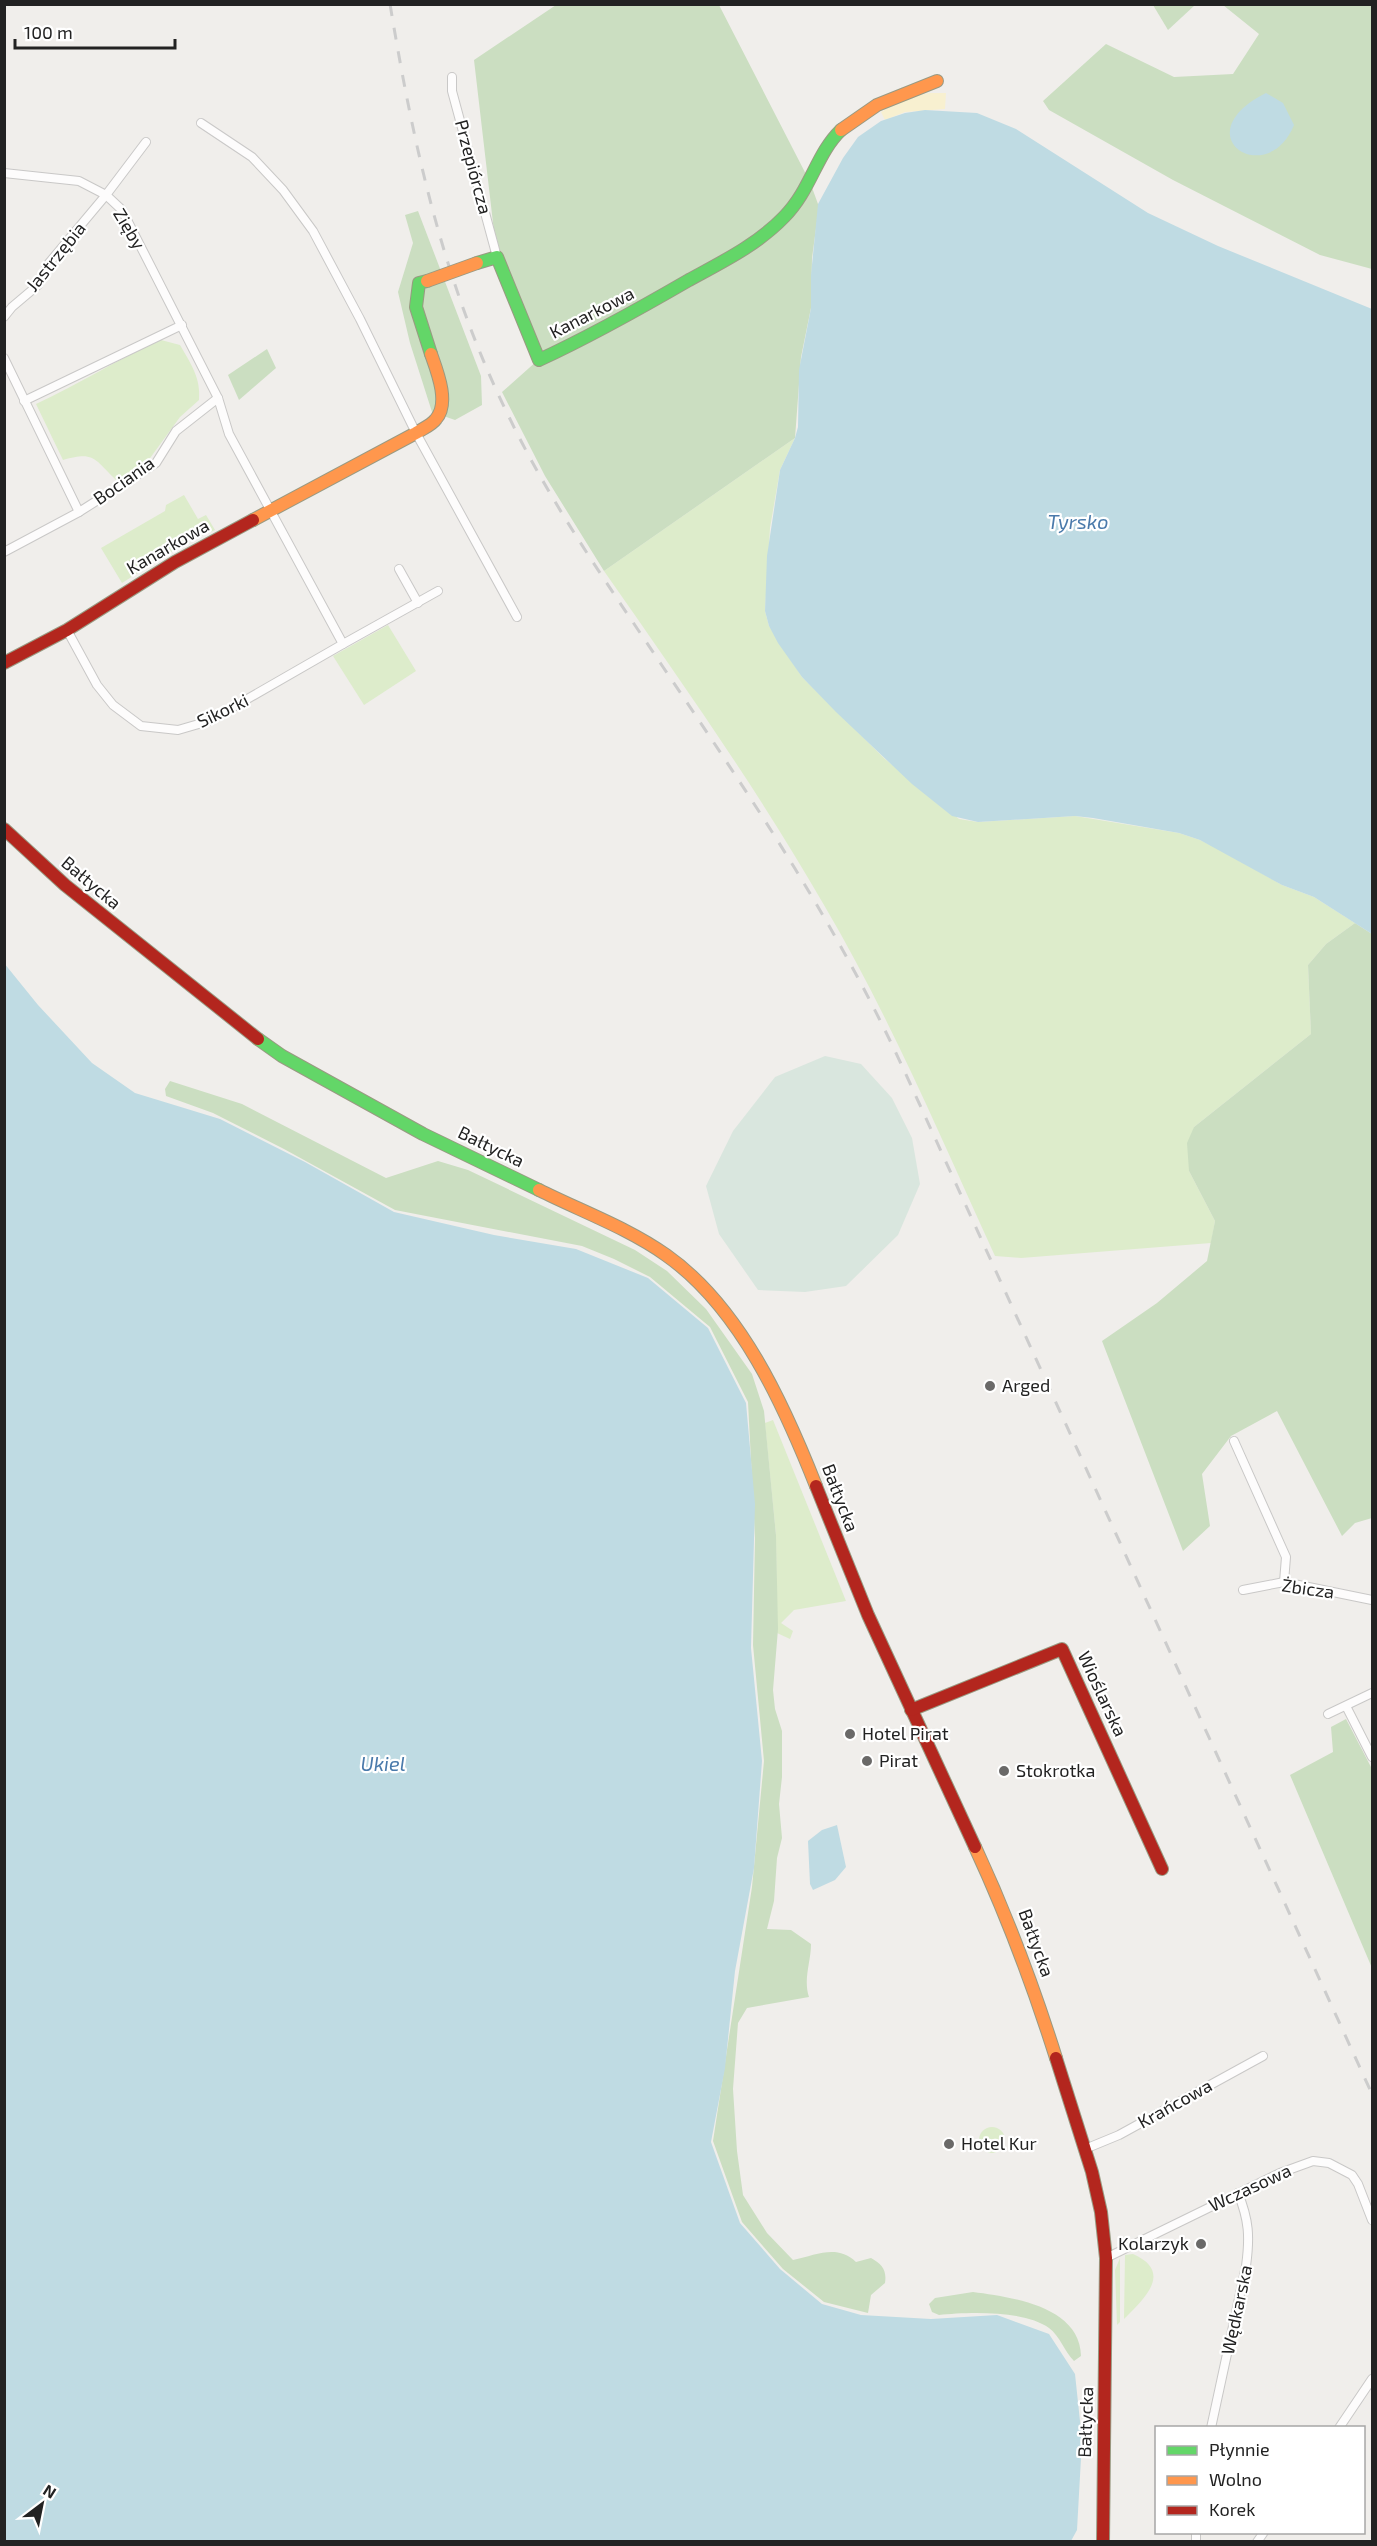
<svg xmlns="http://www.w3.org/2000/svg" width="1377" height="2546" font-family="'Exo 2',sans-serif">
<style>
.grass{fill:#ddeccb}
.forest{fill:#cbdec1}
.wetland{fill:#d9e6de}
.sand{fill:#f8f0d0}
.water{fill:#bfdbe3}
.lines{fill:none;stroke-linecap:round;stroke-linejoin:round}
.street-casing{stroke:#c9c8c7;stroke-width:10}
.fast-casing{stroke:#999a82;stroke-width:14}
.slow-casing{stroke:#999a82;stroke-width:14}
.jam-casing{stroke:#999a82;stroke-width:14}
.street{stroke:#fdfcfc;stroke-width:8}
.fast{stroke:#63d668;stroke-width:12}
.slow{stroke:#ff974d;stroke-width:12}
.jam{stroke:#b3261e;stroke-width:12}
.rail{stroke:#ccc;stroke-width:3;stroke-dasharray:12 12;stroke-linecap:butt}
.slow-bridge-casing{stroke:#999a82;stroke-width:14;stroke-linecap:butt}
.slow-bridge{stroke:#ff974d;stroke-width:12}
.poi-dot{fill:#6a6968;stroke:#fff;stroke-width:2}
.labels{text-anchor:middle;stroke-width:4.5;stroke-linejoin:round;paint-order:stroke}
.street-label{font-size:18px;fill:#222;stroke:#fff}
.poi-label{font-size:18px;fill:#222;stroke:#fff;text-anchor:start}
.water-label{font-size:20px;font-style:italic;fill:#4a7aab;stroke:#fff}
</style>
<rect width="100%" height="100%" fill="#f0eeeb"/>
<g class="grass">
<path d="M161,340L180,345C191,364 201,378 199,400L180,417L145,465L116,480C94,459 95,451 63,460L36,404C79,384 118,359 161,340Z"/>
<path d="M795,438L780,470L770,528L765,611L769,626L802,677L885,759L959,819L978,822L1075,816L1179,833L1200,840L1223,851L1282,885L1314,897L1355,923L1326,944L1308,965L1311,1034L1194,1127L1189,1171L1215,1221L1211,1243L1021,1258L995,1256C941,1138 890,1017 824,905C758,790 680,680 604,571Z"/>
<path d="M184,495L198,519L206,515L215,530L185,543L122,583L101,548L165,511L166,505Z"/>
<path d="M388,625L416,671L364,705L333,656Z"/>
<path d="M773,1420L846,1601L794,1610L781,1623L793,1631L790,1639L777,1633L776,1535L765,1423Z"/>
<circle cx="992" cy="2140" r="13"/>
<path d="M1133,2254C1174,2272 1144,2299 1124,2319L1125,2255Z"/>
<path d="M1120,2258V2322L1117,2325L1115,2270Z"/>
</g>
<g class="forest">
<path d="M556,5H719L810,182L818,204V214L812,258L811,308L801,357L795,438L604,571L545,476L502,392L538,360L497,257L474,60Z"/>
<path d="M1153,5H1195L1168,30Z"/>
<path d="M1223,5H1372V269L1320,255L1173,180L1049,110L1043,101L1106,44L1174,77L1233,74L1259,34Z"/>
<path d="M418,211L481,376L482,405L455,420L432,412L410,343L398,292L413,243L405,215Z"/>
<path d="M267,349L276,368L239,400L228,375Z"/>
<path d="M1355,923L1372,934V1518L1355,1523L1342,1536L1277,1411L1231,1436L1202,1474L1210,1526L1183,1551L1102,1341L1157,1303L1207,1261L1215,1221L1189,1171L1187,1143L1194,1127L1311,1034L1308,965L1326,944Z"/>
<path d="M170,1081L242,1104L386,1178L438,1161L468,1170L635,1250L667,1271L706,1309L752,1374L764,1411L776,1535L778,1629L773,1690L775,1709L782,1731V1777L779,1804L782,1838L777,1858L774,1901L767,1929L791,1930L811,1944C811,1962 803,1979 809,1997L747,2008L738,2023L733,2089L737,2151L743,2195L767,2233L793,2260C817,2255 837,2244 856,2262L871,2258C882,2264 887,2270 885,2283L871,2295L868,2313L824,2302L783,2269L742,2222L713,2141L752,1887L764,1761L753,1645L755,1538L748,1402L710,1327L650,1277L614,1259L582,1246L395,1210L284,1149L213,1113L166,1096L165,1089Z"/>
<path d="M1346,1719L1372,1769V1968L1290,1775L1333,1752L1331,1727Z"/>
<path d="M973,2292C1011,2297 1080,2306 1081,2356L1074,2361C1064,2351 1060,2336 1049,2328C1024,2310 968,2312 939,2315L932,2312L929,2304L935,2298Z"/>
</g>
<path class="wetland" d="M825,1056L861,1064L892,1098L912,1138L920,1184L898,1235L846,1286L805,1292L758,1290L719,1234L706,1186L733,1131L775,1077Z"/>
<path class="sand" d="M929,93H946L945,109L905,112L885,120L881,112L906,98Z"/>
<g class="water">
<path d="M1266,93L1283,103L1294,125C1267,191 1182,135 1266,93Z"/>
<path d="M925,110L977,113L1016,129L1148,213L1218,246L1372,309V934L1314,897L1282,885L1200,840L1179,833L1093,818L1075,816L978,822L952,816L912,784L836,712L802,677L778,643L769,626L765,611L767,556L780,470L795,438L798,427L799,370L811,308V275L818,204L843,158L858,137L881,121L905,113Z"/>
<path d="M4,963L38,1005L92,1063L135,1093L220,1119L305,1162L394,1212L494,1235L576,1249L648,1278L708,1328L746,1403L755,1504L751,1648L762,1761L754,1868L735,1971L725,2068L711,2142L740,2223L780,2269L822,2304L861,2315L931,2319L997,2315L1049,2334L1075,2374L1082,2440L1077,2530L1071,2541H5Z"/>
<path d="M837,1825L846,1867L835,1880L813,1890L810,1884L808,1841L822,1830Z"/>
</g>
<g class="lines">
<defs>
<g id="street">
<path d="M452,77V91L497,257"/>
<path d="M201,123L252,157L283,190L313,231L360,319L416,433L517,617"/>
<path d="M4,173L79,181L106,195L122,210L218,398L229,434L343,644L209,721L178,730L141,726L113,705L97,685L67,630"/>
<path d="M4,317L12,307L38,285L49,263L106,195L146,142"/>
<path d="M4,358L79,512"/>
<path d="M24,401L182,325"/>
<path d="M4,552L79,512L156,463L176,431L218,398"/>
<path d="M399,569L418,603"/>
<path d="M343,644L438,591"/>
<path d="M1234,1441L1286,1557L1284,1582"/>
<path d="M1243,1590L1284,1582L1372,1600"/>
<path d="M1346,1706L1372,1757"/>
<path d="M1328,1714L1372,1693"/>
<path d="M1085,2149L1119,2135L1263,2056"/>
<path d="M1106,2258L1280,2173L1313,2161L1329,2163L1352,2175L1358,2184L1372,2220"/>
<path d="M1211,2428L1246,2266C1250,2237 1249,2220 1238,2193"/>
<path d="M1339,2428L1372,2379"/>
<path d="M1196,2532V2542"/>
<path d="M1257,2542L1264,2532"/>
</g>
<g id="fast">
<path d="M477,263L497,257L539,360C591,336 639,309 689,280C722,262 757,245 784,217C811,190 816,154 841,130"/>
<path d="M427,281L419,283L416,307L431,354"/>
<path d="M258,1039L282,1056L423,1134L539,1190"/>
</g>
<g id="slow">
<path d="M841,130L877,105L937,81"/>
<path d="M253,520L416,433C422,429 432,425 436,419C450,403 437,371 431,354"/>
<path d="M539,1190C581,1211 628,1228 666,1255C740,1307 784,1405 816,1486"/>
<path d="M975,1847C1007,1916 1033,1985 1056,2058"/>
</g>
<g id="jam">
<path d="M4,663L67,630L175,562L253,520"/>
<path d="M4,829L65,885L258,1039"/>
<path d="M816,1486L868,1615L975,1847"/>
<path d="M911,1710L1062,1649L1162,1869"/>
<path d="M1056,2058L1092,2172L1101,2212L1106,2258L1103,2542"/>
</g>
</defs>
<use href="#street" class="street-casing"/>
<use href="#fast" class="fast-casing"/>
<use href="#slow" class="slow-casing"/>
<use href="#jam" class="jam-casing"/>
<use href="#street" class="street"/>
<use href="#fast" class="fast"/>
<use href="#slow" class="slow"/>
<use href="#jam" class="jam"/>
<path class="rail" d="M390,4C414,149 444,285 509,417C552,506 609,586 663,667C752,799 836,923 903,1068L1372,2094"/>
<defs>
<path id="slow-bridge" d="M427,281L477,263"/>
</defs>
<use href="#slow-bridge" class="slow-bridge-casing"/>
<use href="#slow-bridge" class="slow-bridge"/>
</g>
<g class="poi-dot">
<circle cx="990" cy="1386" r="6"/>
<circle cx="850" cy="1734" r="6"/>
<circle cx="867" cy="1761" r="6"/>
<circle cx="1004" cy="1771" r="6"/>
<circle cx="949" cy="2144" r="6"/>
<circle cx="1201" cy="2244" r="6"/>
</g>
<g class="labels">
<g class="street-label">
<text transform="translate(473 167) rotate(75)" y="6">Przepiórcza</text>
<text transform="translate(129 229) rotate(59)" y="6">Zięby</text>
<text transform="translate(56 257) rotate(-51)" y="6">Jastrzębia</text>
<text transform="translate(592 313) rotate(-27)" y="6">Kanarkowa</text>
<text transform="translate(124 481) rotate(-35)" y="6">Bociania</text>
<text transform="translate(168 547) rotate(-30)" y="6">Kanarkowa</text>
<text transform="translate(223 711) rotate(-26)" y="6">Sikorki</text>
<text transform="translate(91 883) rotate(40)" y="6">Bałtycka</text>
<text transform="translate(491 1147) rotate(26)" y="6">Bałtycka</text>
<text transform="translate(840 1498) rotate(69)" y="6">Bałtycka</text>
<text transform="translate(1308 1589) rotate(8)" y="6">Żbicza</text>
<text transform="translate(1102 1694) rotate(65)" y="6">Wioślarska</text>
<text transform="translate(1036 1943) rotate(70)" y="6">Bałtycka</text>
<text transform="translate(1175 2104) rotate(-29)" y="6">Krańcowa</text>
<text transform="translate(1250 2188) rotate(-25)" y="6">Wczasowa</text>
<text transform="translate(1237 2310) rotate(-78)" y="6">Wędkarska</text>
<text transform="translate(1086 2422) rotate(-88)" y="6">Bałtycka</text>
</g>
<g class="poi-label">
<text x="1002" y="1392">Arged</text>
<text x="862" y="1740">Hotel Pirat</text>
<text x="879" y="1767">Pirat</text>
<text x="1016" y="1777">Stokrotka</text>
<text x="961" y="2150">Hotel Kur</text>
<text x="1189" y="2250" text-anchor="end">Kolarzyk</text>
</g>
<g class="water-label">
<text x="1078" y="529">Tyrsko</text>
<text x="383" y="1771">Ukiel</text>
</g>
</g>
<rect width="1377" height="2546" fill="none" stroke="#222222" stroke-width="12"/>
<rect x="1155" y="2426" width="210" height="108" fill="#ffffff" stroke="#a7a7a7" stroke-width="1.5"/>
<rect x="1167" y="2446" width="30" height="9" fill="#63d668" stroke="#a7a7a7" stroke-width="1.5"/>
<text x="1209" y="2456" font-size="18" fill="#222222">Płynnie</text>
<rect x="1167" y="2476" width="30" height="9" fill="#ff974d" stroke="#a7a7a7" stroke-width="1.5"/>
<text x="1209" y="2486" font-size="18" fill="#222222">Wolno</text>
<rect x="1167" y="2506" width="30" height="9" fill="#b3261e" stroke="#a7a7a7" stroke-width="1.5"/>
<text x="1209" y="2516" font-size="18" fill="#222222">Korek</text>
<g transform="translate(42 2504) rotate(32)" stroke="#ffffff" stroke-width="4.5" paint-order="stroke">
<path d="M0-4.5L10 22L0 15L-10 22Z" fill="#222222"/>
<text y="-9" font-size="16" font-weight="bold" text-anchor="middle" fill="#222222">N</text>
</g>
<path d="M15 39v9h160v-9" fill="none" stroke="#222222" stroke-width="3"/>
<text x="24" y="39" font-size="18" fill="#222222" stroke="#ffffff" stroke-width="4.5" paint-order="stroke">100 m</text>
</svg>
